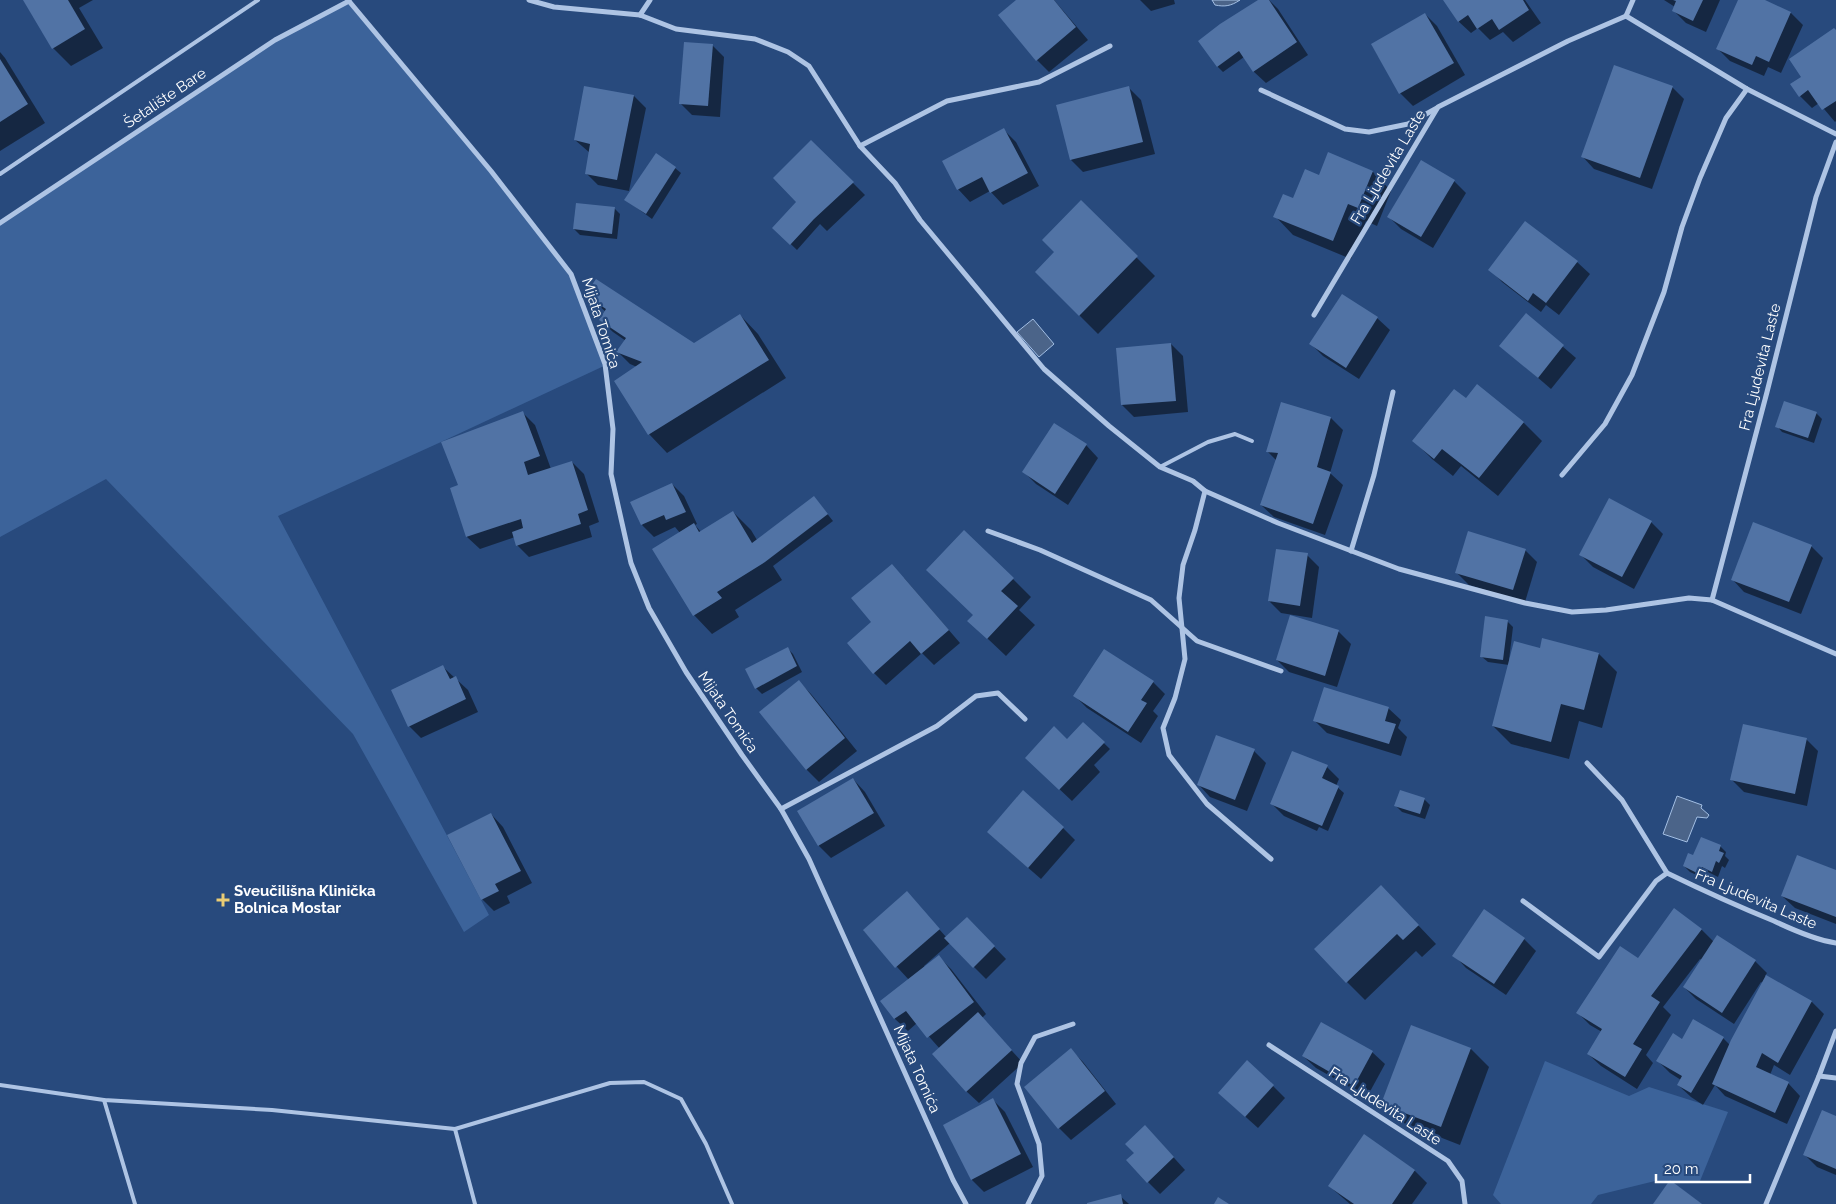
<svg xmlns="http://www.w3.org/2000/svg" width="1836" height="1204" font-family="Raleway,sans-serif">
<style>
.green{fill:#3c639a}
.water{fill:#4b6489;stroke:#a3bfe4}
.shadow{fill:#0007}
.building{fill:#5173a5}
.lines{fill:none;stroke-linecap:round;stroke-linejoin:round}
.service{stroke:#aec4e4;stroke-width:4}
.minor{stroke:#aec4e4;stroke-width:5}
.poi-dot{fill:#ebcd75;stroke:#284a7d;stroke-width:2}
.labels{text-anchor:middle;stroke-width:4.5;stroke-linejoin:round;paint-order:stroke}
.street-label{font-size:15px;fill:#fff;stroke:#284a7d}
.poi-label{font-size:15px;font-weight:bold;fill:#fff;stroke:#284a7d;text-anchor:start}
</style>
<rect width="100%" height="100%" fill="#284a7d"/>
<g class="green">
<path d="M349,1L491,171L571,274L606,365L441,442L278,516L489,915L464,932L353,734L106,479L0,537V223L275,40Z"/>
<path d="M1545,1061L1629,1096L1649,1087L1728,1112L1700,1181H1655L1598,1195L1591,1204H1501L1493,1195Z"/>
</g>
<g class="water">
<path d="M1212,0H1240C1231,6 1225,7 1215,5Z"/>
<path d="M1033,319L1054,344L1039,357L1017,332Z"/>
<path d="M1677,796L1702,805L1701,808L1709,815L1707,818L1697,817L1687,842L1663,834Z"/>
</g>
<g class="shadow">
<path d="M25,0H93L79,8L103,48L71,66L53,48Z"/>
<path d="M1018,0H1054L1088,40L1049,72L1037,60Z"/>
<path d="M1140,0H1174L1175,4L1151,11Z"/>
<path d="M1261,0H1269L1278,9L1308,55L1266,83L1253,71L1244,57L1223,72L1217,66Z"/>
<path d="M1444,0H1525L1541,23L1513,42L1503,32L1490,40L1478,28L1471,33L1458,21Z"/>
<path d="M1664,0H1720L1706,32L1686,23L1673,10L1675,7Z"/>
<path d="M1740,0H1762L1791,13L1803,25L1781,73L1768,67L1764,76L1730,61L1718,49Z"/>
<path d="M1425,14L1437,26L1465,75L1413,106L1400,93L1372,45Z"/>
<path d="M1836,31V121L1835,122L1819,103L1812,108L1800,96L1802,77Z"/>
<path d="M712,45L724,57L720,117L692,115L680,103Z"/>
<path d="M0,52L5,58L45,123L0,151Z"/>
<path d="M1128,87L1141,100L1155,154L1083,172L1071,160Z"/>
<path d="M1672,87L1684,99L1652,189L1594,169L1582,156Z"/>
<path d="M634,96L646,108L629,191L598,185L586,173L590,153L575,140Z"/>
<path d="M1004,130L1016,142L1039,186L1003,205L990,191L970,202L958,189L944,162Z"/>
<path d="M811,141L865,195L827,231L820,224L797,250L774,228L796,203Z"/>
<path d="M1329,154L1373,172L1391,191L1377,226L1366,221L1351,259L1293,235L1275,216L1319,177Z"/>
<path d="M675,168L681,173L652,219L626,200Z"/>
<path d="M1454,181L1466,193L1433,248L1401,229L1389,217Z"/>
<path d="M1081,202L1155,276L1098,334L1036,272L1056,252Z"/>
<path d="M614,208L620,214L617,239L580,235L574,229Z"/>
<path d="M1525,223L1577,262L1590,274L1559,315L1546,305L1541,312L1502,282L1490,269Z"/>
<path d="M587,295L694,344L740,315L758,334L786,378L667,453L649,434L616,381L637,367L630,364L618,352L626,341L613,332L600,320L606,312Z"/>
<path d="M1342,296L1377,318L1390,330L1359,379L1323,356L1311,344Z"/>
<path d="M1526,315L1576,358L1551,389L1501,346Z"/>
<path d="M1171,344L1183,356L1188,412L1134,417L1122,405Z"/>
<path d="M1477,386L1524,423L1542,441L1498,496L1461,466L1453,476L1432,459L1414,441L1466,400Z"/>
<path d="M523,413L535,425L551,469L572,462L584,474L599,522L589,526L592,537L529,557L517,545L515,537L480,549L467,537L452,489L459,486Z"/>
<path d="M1816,413L1822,419L1814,443L1782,432L1777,426Z"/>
<path d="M1331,418L1343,430L1330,473L1343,485L1325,535L1274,517L1261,505L1277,461L1268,452Z"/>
<path d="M1055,425L1086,445L1098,458L1068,505L1036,484L1024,472Z"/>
<path d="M672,484L684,496L697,524L695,525L701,532L733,512L751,530L757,540L814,497L833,521L773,566L782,580L735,610L739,617L712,634L694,615L680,533L675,527L654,537L642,525Z"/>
<path d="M1651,522L1663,534L1634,589L1593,567L1581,555Z"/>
<path d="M1811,546L1823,558L1801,614L1744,592L1732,579Z"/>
<path d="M1525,550L1537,562L1525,602L1469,585L1457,573Z"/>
<path d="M1307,555L1319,567L1312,618L1281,613L1269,601Z"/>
<path d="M904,578L960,643L934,665L922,653L886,685L874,673L873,622Z"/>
<path d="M1013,579L1031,597L1019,610L1035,625L1006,656L969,621Z"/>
<path d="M1291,616L1339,632L1351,644L1337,687L1289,672L1277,660Z"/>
<path d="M1507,621L1513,627L1509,660L1541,649L1599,654L1617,672L1602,728L1579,721L1569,759L1511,744L1493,726L1509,665L1488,662L1482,657Z"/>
<path d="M787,648L793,654L802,672L762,694L756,688Z"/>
<path d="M443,667L468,690L478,712L421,738L409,726Z"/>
<path d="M799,682L811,694L857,751L819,782L807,770L761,713Z"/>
<path d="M1153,682L1165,694L1153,711L1158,716L1141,743L1087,708L1075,696Z"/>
<path d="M1388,708L1401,720L1398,728L1407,737L1401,756L1327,733L1315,721Z"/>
<path d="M1083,723L1110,749L1094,765L1100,772L1072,801L1039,770L1072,745Z"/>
<path d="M1806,739L1818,751L1807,806L1744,792L1732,780Z"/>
<path d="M1254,751L1266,763L1247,811L1210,797L1198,784Z"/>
<path d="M1327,767L1339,779L1336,786L1344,793L1328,831L1319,827L1317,831L1284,816L1272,804Z"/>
<path d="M853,779L865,792L885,826L831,858L819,846L799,812Z"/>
<path d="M1424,799L1430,805L1425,819L1402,812L1396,806Z"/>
<path d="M491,814L503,827L532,883L507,896L510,903L494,911L482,899Z"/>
<path d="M1063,828L1075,840L1041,879L1001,844Z"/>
<path d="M1720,846L1726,852L1725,856L1729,860L1725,868L1722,866L1718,877L1708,872L1705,879L1690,872L1684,866Z"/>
<path d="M1836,871V924L1795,908L1782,896Z"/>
<path d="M907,893L947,938L979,931L1006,959L986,979L950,943L924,966L925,967L939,957L951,969L986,1014L982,1018L1023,1063L979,1103L966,1091L940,1049L917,1023L908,1031L895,1019L882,1001L909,980L864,931Z"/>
<path d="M1399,905L1436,944L1422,957L1416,951L1365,1000L1347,982Z"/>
<path d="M1701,929L1714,942L1755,961L1767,973L1765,976L1812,1002L1824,1014L1790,1075L1774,1065L1770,1075L1788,1083L1800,1096L1787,1124L1725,1096L1715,1085L1703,1105L1691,1097L1678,1085L1681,1080L1670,1073L1658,1061L1683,1040L1723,1038L1730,1045L1763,983L1761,982L1734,1024L1696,999L1684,987L1702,960L1700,959L1663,1007L1671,1015L1646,1055L1653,1063L1637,1089L1601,1066L1588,1054L1602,1032L1590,1025L1577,1012L1638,960Z"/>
<path d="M1524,939L1536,951L1506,995L1466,968L1454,955Z"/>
<path d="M1322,1024L1372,1052L1385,1064L1367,1097L1316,1068L1303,1056Z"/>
<path d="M1412,1026L1471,1049L1489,1067L1460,1145L1401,1122L1383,1104Z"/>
<path d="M1071,1050L1083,1062L1116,1104L1071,1140L1059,1128Z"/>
<path d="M1273,1086L1285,1098L1258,1128L1219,1093Z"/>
<path d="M993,1100L1005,1112L1033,1167L984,1192L972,1180Z"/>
<path d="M1836,1118V1175L1817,1167L1805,1155Z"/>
<path d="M1364,1136L1415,1171L1427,1183L1412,1204H1350L1329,1186Z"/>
<path d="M1157,1139L1185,1170L1160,1194L1148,1182Z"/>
<path d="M1120,1196L1129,1204H1089Z"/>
</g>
<g class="building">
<path d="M23,0H68L85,29L52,49Z"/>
<path d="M1016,0H1054L1076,27L1036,61L998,15Z"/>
<path d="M1258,0H1269L1297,42L1253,72L1239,51L1217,67L1198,41L1220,24Z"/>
<path d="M1443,0H1523L1529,10L1499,30L1492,19L1477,29L1468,15L1458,22Z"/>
<path d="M1673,0H1703L1693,21L1672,11L1676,1Z"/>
<path d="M1738,0H1765L1791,12L1769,62L1756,56L1752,65L1716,49Z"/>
<path d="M1425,13L1454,63L1399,94L1371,44Z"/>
<path d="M1834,28L1836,30V101L1822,110L1808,90L1799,97L1790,84L1801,77L1789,59Z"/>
<path d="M684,42L713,44L708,106L679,104Z"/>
<path d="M0,59L28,104L0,122Z"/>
<path d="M1614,65L1673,86L1640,178L1581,157Z"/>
<path d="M584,86L634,95L617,180L585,174L590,144L574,140Z"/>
<path d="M1129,86L1143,142L1070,160L1056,105Z"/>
<path d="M1004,128L1028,173L990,193L982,177L957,190L942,161Z"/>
<path d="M811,140L854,182L814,219L790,245L772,228L796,202L773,178Z"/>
<path d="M1328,152L1373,171L1358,208L1348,204L1333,241L1273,217L1283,194L1293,198L1305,169L1319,175Z"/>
<path d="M656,153L676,167L646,214L624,200Z"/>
<path d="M1421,160L1455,180L1421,237L1387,217Z"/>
<path d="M1081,200L1138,256L1079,316L1035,272L1054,252L1042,240Z"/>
<path d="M576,203L615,207L612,234L573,229Z"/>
<path d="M1525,221L1578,261L1546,303L1533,293L1528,301L1488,270Z"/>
<path d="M596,279L694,343L740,314L769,360L648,435L614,381L642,362L616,352L626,338L599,320L606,309L585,295Z"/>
<path d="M1342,294L1378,317L1346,368L1309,344Z"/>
<path d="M1526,313L1564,345L1538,378L1499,346Z"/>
<path d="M1171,343L1176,401L1121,405L1116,348Z"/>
<path d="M1477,384L1524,422L1479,478L1442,449L1434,459L1412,441L1454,389L1466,398Z"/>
<path d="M1784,401L1817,412L1808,438L1775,427Z"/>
<path d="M1281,402L1331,417L1317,467L1331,472L1313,524L1260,505L1278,453L1266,452Z"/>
<path d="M523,411L540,456L524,462L528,475L572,461L588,510L578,514L581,524L516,546L512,532L523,528L521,519L466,537L450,488L458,485L441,442Z"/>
<path d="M1054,423L1087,444L1055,494L1022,472Z"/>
<path d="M672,483L686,512L666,520L664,515L641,525L630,502Z"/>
<path d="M814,496L828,514L765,562L717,592L722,598L693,616L652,549L694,523L699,532L733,511L752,543Z"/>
<path d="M1609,498L1652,521L1622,577L1579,555Z"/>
<path d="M1753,522L1812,545L1789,602L1731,580Z"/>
<path d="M964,530L1014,578L1001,591L1018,606L987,639L967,621L973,615L926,570Z"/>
<path d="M1468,531L1526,549L1513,590L1455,573Z"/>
<path d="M1276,549L1308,553L1300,606L1268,601Z"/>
<path d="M892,564L949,630L921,654L910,641L873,674L847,643L871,622L851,598Z"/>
<path d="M1290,615L1339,630L1325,676L1276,660Z"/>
<path d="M1485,616L1508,620L1503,660L1480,657Z"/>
<path d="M1542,638L1599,653L1584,710L1561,704L1551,742L1492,726L1514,641L1540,648Z"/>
<path d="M788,647L797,666L755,689L745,669Z"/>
<path d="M1104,649L1154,681L1141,700L1147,703L1128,732L1073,696Z"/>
<path d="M443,665L450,679L456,676L466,699L408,727L391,690Z"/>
<path d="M799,680L845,738L806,770L759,712Z"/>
<path d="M1324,687L1389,707L1385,721L1396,724L1389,744L1313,721Z"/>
<path d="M1083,722L1105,742L1059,790L1025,758L1054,726L1067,739Z"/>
<path d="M1743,724L1807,738L1795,794L1730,780Z"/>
<path d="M1216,735L1255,749L1235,800L1197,785Z"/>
<path d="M1292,751L1328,765L1322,778L1339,786L1322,826L1270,804Z"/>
<path d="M853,778L874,813L818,846L797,811Z"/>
<path d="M1023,790L1064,827L1028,868L987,832Z"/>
<path d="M1400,790L1425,798L1420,814L1394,806Z"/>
<path d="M491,813L521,871L495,884L499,891L481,900L447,835Z"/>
<path d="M1701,837L1721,845L1719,851L1724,853L1719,863L1716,861L1712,872L1702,867L1699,874L1683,866L1688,853L1693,855Z"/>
<path d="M1797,855L1836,870V917L1781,896Z"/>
<path d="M1381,885L1419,925L1403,940L1397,934L1346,983L1314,949Z"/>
<path d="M907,891L940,929L895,968L863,930Z"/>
<path d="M1674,908L1702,929L1651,996L1660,1002L1633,1044L1642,1049L1625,1077L1587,1054L1602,1029L1576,1013L1620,946L1638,958Z"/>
<path d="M1484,909L1525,938L1494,984L1452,956Z"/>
<path d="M967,917L995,946L973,968L944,938Z"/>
<path d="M1717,935L1756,960L1722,1013L1683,987Z"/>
<path d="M939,955L974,1002L927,1038L906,1011L894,1019L880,1001Z"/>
<path d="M1766,975L1812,1001L1778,1063L1762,1053L1756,1067L1789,1082L1775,1113L1712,1084L1731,1040Z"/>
<path d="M978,1012L1012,1050L966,1092L932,1054Z"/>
<path d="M1693,1019L1724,1037L1691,1093L1677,1085L1682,1076L1656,1061L1673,1033L1682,1039Z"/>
<path d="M1321,1022L1373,1051L1354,1086L1302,1056Z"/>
<path d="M1411,1025L1471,1048L1441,1127L1381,1104Z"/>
<path d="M1071,1048L1105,1091L1058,1129L1024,1087Z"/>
<path d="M1247,1060L1274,1085L1245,1117L1218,1093Z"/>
<path d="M993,1098L1021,1154L971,1180L943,1125Z"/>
<path d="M1822,1110L1836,1116V1169L1803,1155Z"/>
<path d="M1145,1125L1174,1157L1147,1183L1126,1160L1134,1153L1125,1144Z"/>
<path d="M1364,1134L1415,1170L1392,1204H1354L1328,1186Z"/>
<path d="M1670,1180L1702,1204H1653Z"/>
<path d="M1121,1194L1123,1204H1087V1203Z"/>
<path d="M1218,1197L1229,1204H1214Z"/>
</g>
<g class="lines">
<g class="service">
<path d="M0,174L258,0"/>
<path d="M1160,467L1208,442L1235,434L1252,441"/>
<path d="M0,1085L104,1100L272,1110L455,1129L610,1083L644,1082L681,1099L706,1144L732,1204"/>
<path d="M104,1100L135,1204"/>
<path d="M455,1129L475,1204"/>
</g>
<g class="minor">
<path d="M348,0L491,171L571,274L605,364L613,429L611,474L631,563L649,608L686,672L742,755L781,809L809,859L953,1180L966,1204"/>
<path d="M529,0L554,7L640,15L676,29L755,39L788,52L809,66L860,146L895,183L920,220L1044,369L1109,426L1160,467L1193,481L1205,491L1278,523L1399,569L1525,603L1572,612L1606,610L1689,598L1712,600L1836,654"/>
<path d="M640,15L650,0"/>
<path d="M1626,16L1747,89L1836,134"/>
<path d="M1261,90L1345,129L1369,132L1408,124L1437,108"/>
<path d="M860,146L947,101L1039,82L1110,46"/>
<path d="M0,223L275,40L349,1"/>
<path d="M1314,315L1438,107L1568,41L1626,16L1633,0"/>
<path d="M1562,475L1605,424L1632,375L1664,292L1682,227L1700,178L1726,118L1747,89"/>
<path d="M1205,491L1195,530L1183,565L1179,598L1185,659L1175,698L1163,728L1169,755L1207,804L1271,859"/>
<path d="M988,531L1040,550L1151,600L1197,641L1281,671"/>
<path d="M1351,551L1374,475L1393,392"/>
<path d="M1712,600L1767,392L1816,197L1836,142"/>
<path d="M1587,763L1622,800L1667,873"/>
<path d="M781,809L937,726L976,696L998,693L1025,719"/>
<path d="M1523,901L1599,957L1656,881L1667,873C1702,890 1737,906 1774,921C1793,930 1815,940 1836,943"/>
<path d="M1269,1045L1448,1161L1462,1181L1465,1204"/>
<path d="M1819,1076L1836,1078"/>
<path d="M1028,1204L1042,1176L1039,1144L1017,1084L1021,1063L1035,1037L1073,1024"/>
<path d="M1766,1204L1819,1076L1836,1031"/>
</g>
</g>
<path class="poi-dot" d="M220.5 892.5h5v5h5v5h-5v5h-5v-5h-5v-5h5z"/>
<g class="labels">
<g class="street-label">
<text transform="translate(165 98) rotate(-34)" y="5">Šetalište Bare</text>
<text transform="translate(1388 167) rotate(-59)" y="5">Fra Ljudevita Laste</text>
<text transform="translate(601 323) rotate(72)" y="5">Mijata Tomića</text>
<text transform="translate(1760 367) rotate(-76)" y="5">Fra Ljudevita Laste</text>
<text transform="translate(728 712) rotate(56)" y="5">Mijata Tomića</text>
<text transform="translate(1756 899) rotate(23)" y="5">Fra Ljudevita Laste</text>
<text transform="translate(917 1069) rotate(66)" y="5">Mijata Tomića</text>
<text transform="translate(1385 1106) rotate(33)" y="5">Fra Ljudevita Laste</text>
</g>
<g class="poi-label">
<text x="234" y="896">Sveučilišna Klinička<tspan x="234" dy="17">Bolnica Mostar</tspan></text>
</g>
</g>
<path d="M1656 1174v8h94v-8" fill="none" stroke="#ffffff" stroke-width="2.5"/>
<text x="1664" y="1174" font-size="15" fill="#ffffff" stroke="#284a7d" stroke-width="4" paint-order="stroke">20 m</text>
</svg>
